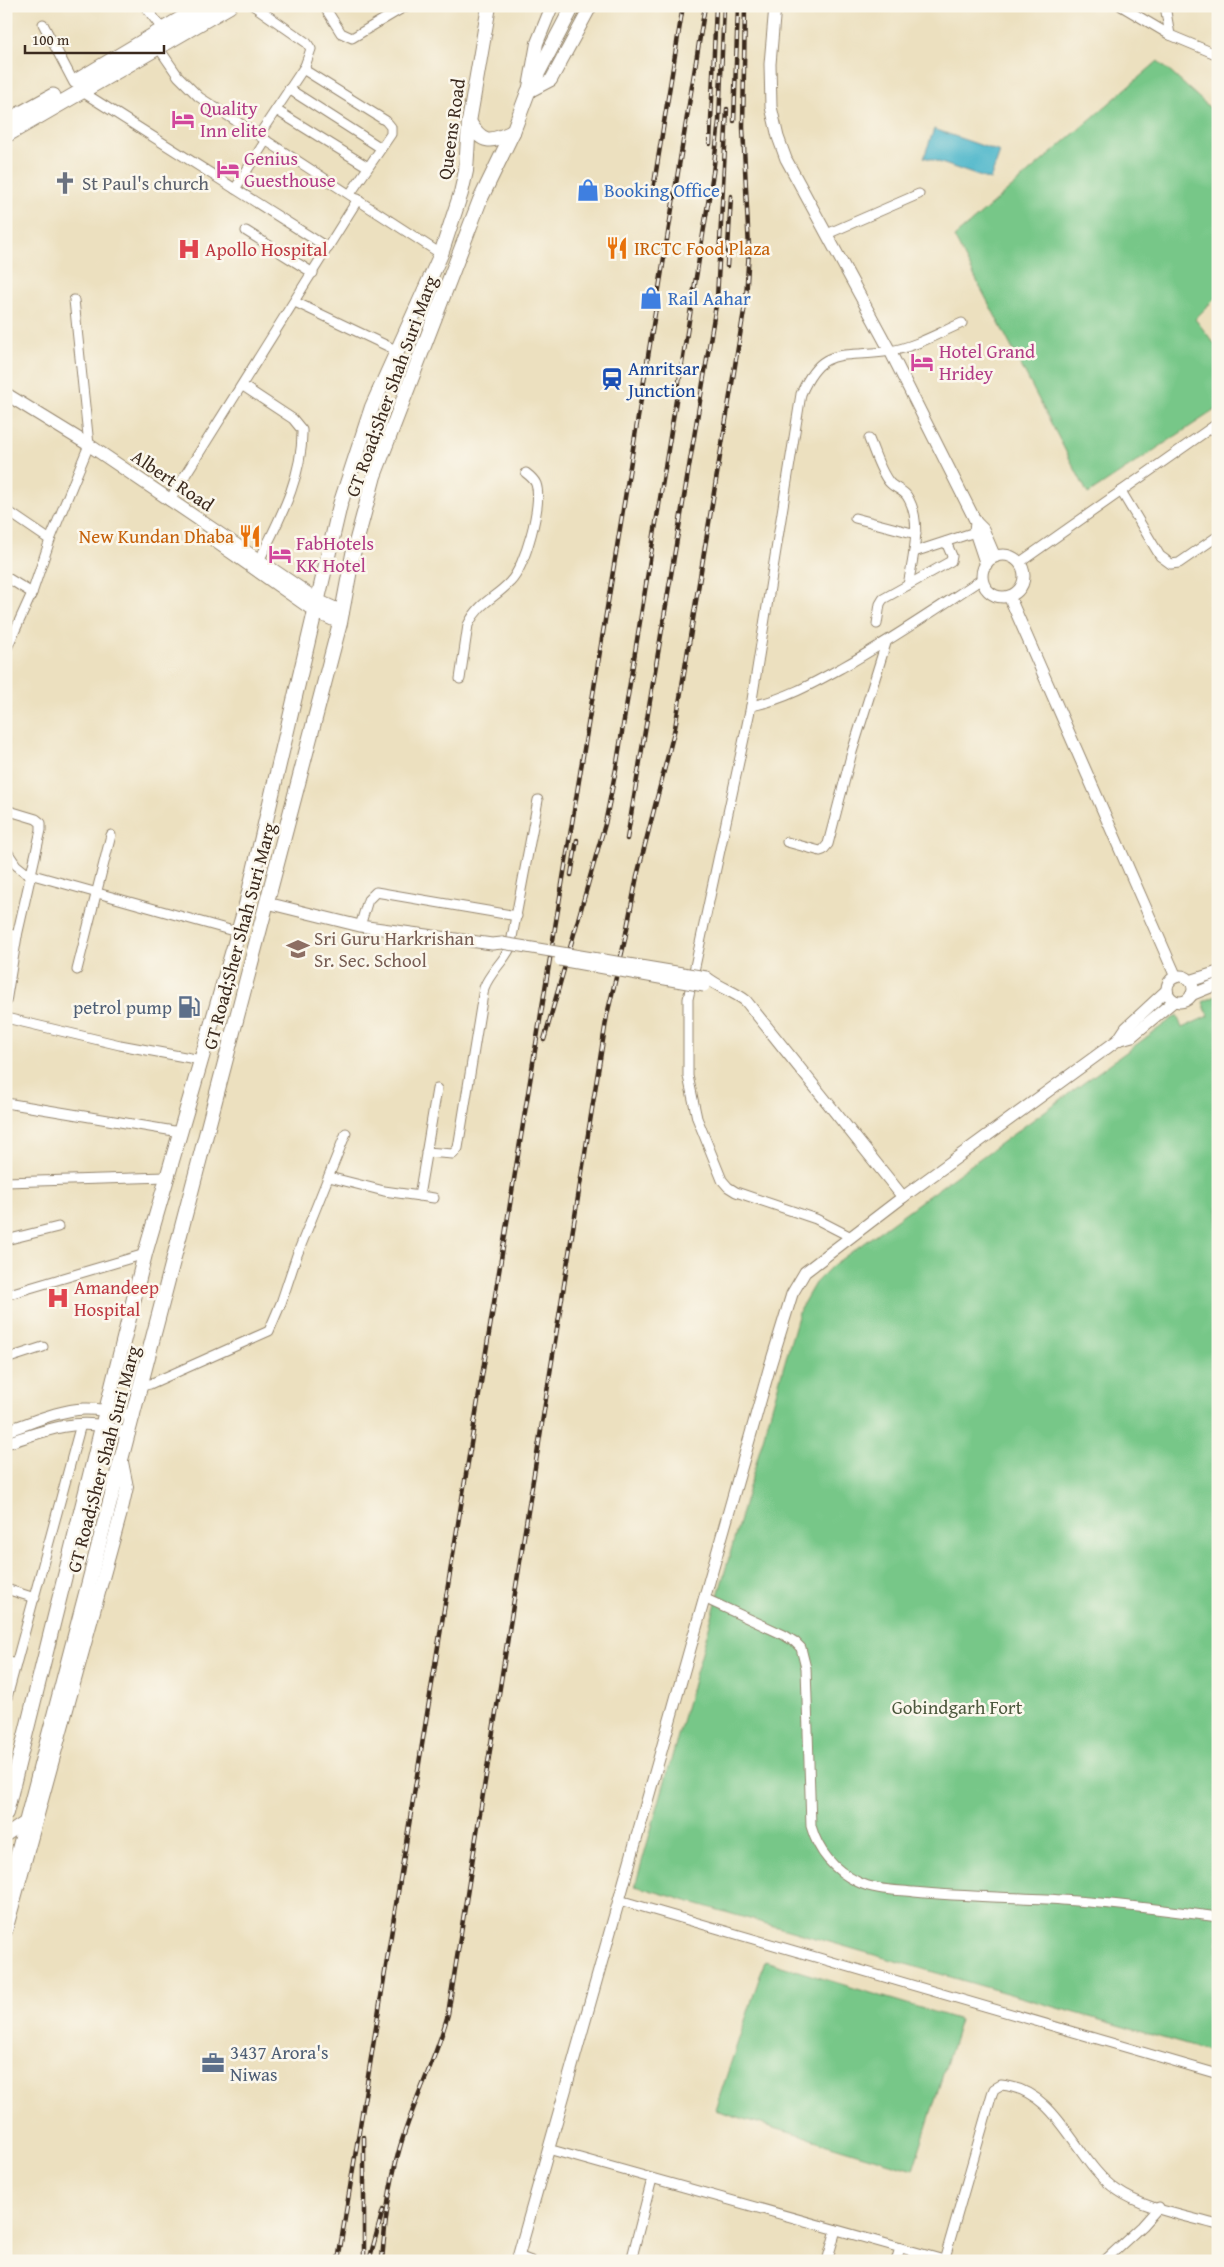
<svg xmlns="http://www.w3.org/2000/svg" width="1224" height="2267" font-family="'Gentium Book Plus',serif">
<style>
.green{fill:#77c788;stroke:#597853}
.water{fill:#4cb6ca;stroke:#447074}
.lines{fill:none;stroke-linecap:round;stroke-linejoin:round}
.minor-casing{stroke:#94856e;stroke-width:11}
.tertiary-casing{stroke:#94856e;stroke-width:13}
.secondary-casing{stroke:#94856e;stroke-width:14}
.primary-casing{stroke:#94856e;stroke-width:16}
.trunk-casing{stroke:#94856e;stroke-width:17}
.minor{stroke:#fff;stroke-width:9}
.tertiary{stroke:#fff;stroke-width:11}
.secondary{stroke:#fff;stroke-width:12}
.primary{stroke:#fff;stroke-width:14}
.trunk{stroke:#fff;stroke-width:15}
.rail-casing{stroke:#3b2a1e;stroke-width:4.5}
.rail{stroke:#fbf7ec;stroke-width:2.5;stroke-dasharray:8;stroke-linecap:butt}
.tertiary-bridge-casing{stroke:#94856e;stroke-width:13;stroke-linecap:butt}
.tertiary-bridge{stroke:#fff;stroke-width:11}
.labels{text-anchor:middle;stroke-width:5;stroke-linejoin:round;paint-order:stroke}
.hotel-label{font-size:19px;fill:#b23c85;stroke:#fbf7ec;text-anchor:start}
.street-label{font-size:19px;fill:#3b2a1e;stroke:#fbf7ec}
.worship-label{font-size:19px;fill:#5b616d;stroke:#fbf7ec;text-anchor:start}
.shop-label{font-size:19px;fill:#366cbe;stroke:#fbf7ec;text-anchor:start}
.food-label{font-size:19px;fill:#c56008;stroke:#fbf7ec;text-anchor:start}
.health-label{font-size:19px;fill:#be3a42;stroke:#fbf7ec;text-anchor:start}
.transit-label{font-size:19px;fill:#164399;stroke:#fbf7ec;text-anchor:start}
.education-label{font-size:19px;fill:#785e54;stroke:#fbf7ec;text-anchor:start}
.service-label{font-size:19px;fill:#4e5e75;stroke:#fbf7ec;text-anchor:end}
.park-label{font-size:19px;fill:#4d593e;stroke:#fbf7ec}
</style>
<rect width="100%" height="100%" fill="#fbf7ec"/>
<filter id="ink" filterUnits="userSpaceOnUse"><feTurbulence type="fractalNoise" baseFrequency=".02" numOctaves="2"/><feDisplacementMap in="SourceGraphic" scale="10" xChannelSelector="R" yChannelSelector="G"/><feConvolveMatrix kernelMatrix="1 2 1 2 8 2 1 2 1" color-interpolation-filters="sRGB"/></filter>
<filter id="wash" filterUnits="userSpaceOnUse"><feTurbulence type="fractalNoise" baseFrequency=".0096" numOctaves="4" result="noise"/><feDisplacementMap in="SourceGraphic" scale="20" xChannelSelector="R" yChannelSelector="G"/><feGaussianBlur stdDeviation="1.12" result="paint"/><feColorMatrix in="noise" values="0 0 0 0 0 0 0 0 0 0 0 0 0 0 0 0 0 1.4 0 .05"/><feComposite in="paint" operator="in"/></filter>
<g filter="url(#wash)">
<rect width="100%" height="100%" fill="#ece0bf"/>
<g class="green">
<path d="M1158,61L1218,115V296L1195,319L1218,348V408L1088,494L954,237Z"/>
<path d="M1218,995V2054L635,1886L800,1309L815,1283L832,1266L1177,1015L1182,1028L1208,1016L1203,1002Z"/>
<path d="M765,1961L960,2020L913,2170L715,2110Z"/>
</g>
<path class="water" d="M934,129L1000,152L990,180L924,157Z"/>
</g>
<g filter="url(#ink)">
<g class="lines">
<defs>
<g id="minor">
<path d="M145,6L163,30"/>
<path d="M254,6L307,43L311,49L305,66L306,71L386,121L391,127V134L350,194"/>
<path d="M324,6L341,33L352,38L406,6"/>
<path d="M1121,6L1170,35L1218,55"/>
<path d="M1165,6L1170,35"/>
<path d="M43,24L74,83"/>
<path d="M156,44L178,76L199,97L441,254"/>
<path d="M289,89L381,148"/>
<path d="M81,91L328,248"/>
<path d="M276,110L368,167"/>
<path d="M259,135L305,66"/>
<path d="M235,189L266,140"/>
<path d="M246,231L313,273"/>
<path d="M827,234L919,194"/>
<path d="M295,302L398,351"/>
<path d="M243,386L293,419L302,430C303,477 279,520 259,561"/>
<path d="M869,439C875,453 880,471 889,482C894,488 903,490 907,496C923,521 913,558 908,585"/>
<path d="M1121,491L1160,556L1171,564L1179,563L1218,536"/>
<path d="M169,501L358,199"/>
<path d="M6,510L50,540"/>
<path d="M855,518L916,534"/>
<path d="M914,552L975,532"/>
<path d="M1019,563L1218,423"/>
<path d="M6,577L32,593"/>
<path d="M877,624L880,604L883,599L951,561L952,556L946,542"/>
<path d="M6,650L32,593L50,540L89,445L74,300"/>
<path d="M460,679L468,625C479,602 494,599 510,582C525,567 543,503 536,484C534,479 530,476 526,473"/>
<path d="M751,706C784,700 814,683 843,667C891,640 936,609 982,579"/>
<path d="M6,810L36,819L41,823V830L17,936L6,933"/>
<path d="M787,842L820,851L823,850L828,844L852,752L886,643"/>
<path d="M6,850L16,865L26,873L237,932"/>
<path d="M360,926L368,900L376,892L517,916"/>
<path d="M77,970L111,835"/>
<path d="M6,1002L17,936"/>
<path d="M6,1018L120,1045L201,1060"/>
<path d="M6,1103L180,1132"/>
<path d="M426,1152L453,1154L458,1148L484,988C490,972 502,964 510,948L538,800"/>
<path d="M329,1177L384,1191L434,1198"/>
<path d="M6,1182L166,1177"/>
<path d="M419,1196L437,1089"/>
<path d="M851,1237L816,1219L736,1192L728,1187L722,1180L697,1118L688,1076V999L751,706L801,394C823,343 844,359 890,351C915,347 939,333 962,323"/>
<path d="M6,1240L58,1227"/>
<path d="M6,1295L145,1254"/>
<path d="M6,1359L43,1347"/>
<path d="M141,1386L150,1384L269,1331L281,1303L297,1255L346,1133"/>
<path d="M6,1589L35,1598"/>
<path d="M706,1599L784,1635L795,1642L801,1648L806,1668L811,1826C818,1851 833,1870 858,1882C874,1890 896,1890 914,1892C963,1897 1013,1897 1062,1900C1114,1903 1166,1910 1218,1917"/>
<path d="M6,1661L16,1664"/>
<path d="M6,1701L81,1424"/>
<path d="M619,1900L1218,2074"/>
<path d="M548,2149L944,2260"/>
<path d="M518,2256L531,2261"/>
<path d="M631,2261L652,2179"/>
<path d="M827,2261L836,2230"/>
<path d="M896,2261L900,2248"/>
<path d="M944,2261L992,2094L994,2089L1001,2085C1060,2090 1075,2162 1117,2190C1144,2209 1186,2216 1218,2225"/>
<path d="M1104,2261L1142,2226L1159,2207"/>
</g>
<g id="tertiary">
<path d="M775,6L770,64L771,107L778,137L786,159L890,351L976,522L983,529L995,557"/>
<path d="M976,522L975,532L986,565"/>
<circle cx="1003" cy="576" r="21"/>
<path d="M1009,596L1176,977"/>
<path d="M267,903L360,926L492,944L502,943"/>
<circle cx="1180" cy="989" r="13"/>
<path d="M706,977C719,988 734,991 746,1001L903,1197"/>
<path d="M1190,981L1218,972"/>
<path d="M1191,995L1218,984"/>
<path d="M1118,1040L1126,1028L1167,990"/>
<path d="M6,1431C31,1423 58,1410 84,1409C101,1408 118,1413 134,1416"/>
<path d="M6,1443C37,1434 70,1419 103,1426C112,1428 120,1432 129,1434"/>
<path d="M517,2261L770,1366L792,1294L805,1272L903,1197L1118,1040L1132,1036L1174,1001"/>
</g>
<g id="secondary">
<path d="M529,87L537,43L552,6"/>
<path d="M528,92L551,80L591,6"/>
<path d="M6,394L89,445L319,601L343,612"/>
<path d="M215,541L316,612L340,623"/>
<path d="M6,1835L27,1821"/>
<path d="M6,1931L122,1509L127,1487L122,1462"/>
</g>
<g id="primary">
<path d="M469,122C483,145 490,142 513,132"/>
<path d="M6,1813L145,1254L246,905L340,505L372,407L441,254L461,193L466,171L469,122L489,6"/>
<path d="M6,1899L340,623L353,554L374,476L480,200L513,132L528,92L573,6"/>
</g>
<g id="trunk">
<path d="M79,80L203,6"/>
<path d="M6,122L53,96"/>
<path d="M6,135L229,6"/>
</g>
</defs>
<use href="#minor" class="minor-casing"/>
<use href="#tertiary" class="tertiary-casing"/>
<use href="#secondary" class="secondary-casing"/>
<use href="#primary" class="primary-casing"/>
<use href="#trunk" class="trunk-casing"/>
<use href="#minor" class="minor"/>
<use href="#tertiary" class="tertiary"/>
<use href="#secondary" class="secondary"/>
<use href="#primary" class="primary"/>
<use href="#trunk" class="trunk"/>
<defs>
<g id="rail">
<path d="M734,121L738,6"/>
<path d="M710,144L716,6"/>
<path d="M652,196L683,6"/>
<path d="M727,266L731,196"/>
<path d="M627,839L717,299L727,109"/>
<path d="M571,875L577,840"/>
<path d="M544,1040L605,824L616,769L713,173L719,121L724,6"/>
<path d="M364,2137V2261"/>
<path d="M338,2261L705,6"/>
<path d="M369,2261L383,2210"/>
<path d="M382,2261C385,2223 389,2184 400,2147C413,2102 436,2060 448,2014L607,1015L624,944L637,876L675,728L746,299L749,249L743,127L745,6"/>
</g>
</defs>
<use href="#rail" class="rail-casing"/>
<use href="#rail" class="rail"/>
<defs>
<g id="tertiary-bridge">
<path d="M502,943L706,977"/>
<path d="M560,960L704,986"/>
</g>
</defs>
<use href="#tertiary-bridge" class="tertiary-bridge-casing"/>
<use href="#tertiary-bridge" class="tertiary-bridge"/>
</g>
</g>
<defs>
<symbol id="hotel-bare" viewBox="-9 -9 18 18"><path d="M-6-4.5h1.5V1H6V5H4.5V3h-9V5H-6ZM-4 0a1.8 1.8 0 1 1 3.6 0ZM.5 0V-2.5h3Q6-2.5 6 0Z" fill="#d1479c" stroke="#fbf7ec" stroke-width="2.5" paint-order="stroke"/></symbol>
<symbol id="church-bare" viewBox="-9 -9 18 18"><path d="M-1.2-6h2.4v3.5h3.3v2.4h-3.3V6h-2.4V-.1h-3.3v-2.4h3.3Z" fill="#6b7280" stroke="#fbf7ec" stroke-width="2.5" paint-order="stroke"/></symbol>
<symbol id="shop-bare" viewBox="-9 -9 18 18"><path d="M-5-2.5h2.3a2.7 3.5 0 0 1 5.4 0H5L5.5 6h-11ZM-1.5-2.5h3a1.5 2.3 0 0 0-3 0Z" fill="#3f7fe0" stroke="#fbf7ec" stroke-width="2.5" paint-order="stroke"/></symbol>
<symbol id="restaurant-bare" viewBox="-9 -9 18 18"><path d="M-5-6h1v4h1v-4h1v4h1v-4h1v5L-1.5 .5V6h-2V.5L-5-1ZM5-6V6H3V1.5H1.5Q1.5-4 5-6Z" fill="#e8710a" stroke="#fbf7ec" stroke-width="2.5" paint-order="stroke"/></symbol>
<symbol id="hospital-bare" viewBox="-9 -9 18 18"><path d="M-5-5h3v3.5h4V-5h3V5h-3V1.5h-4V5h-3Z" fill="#e0444e" stroke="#fbf7ec" stroke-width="2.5" paint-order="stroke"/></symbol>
<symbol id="station-bare" viewBox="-9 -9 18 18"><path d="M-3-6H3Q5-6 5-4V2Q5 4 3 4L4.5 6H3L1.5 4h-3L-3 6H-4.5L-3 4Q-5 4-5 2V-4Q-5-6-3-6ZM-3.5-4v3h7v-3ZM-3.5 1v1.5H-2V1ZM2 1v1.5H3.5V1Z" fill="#1a4fb4" stroke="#fbf7ec" stroke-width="2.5" paint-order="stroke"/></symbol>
<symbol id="school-bare" viewBox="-9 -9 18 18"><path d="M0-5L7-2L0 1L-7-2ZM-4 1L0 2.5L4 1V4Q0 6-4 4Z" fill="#8d6e63" stroke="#fbf7ec" stroke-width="2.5" paint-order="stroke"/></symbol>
<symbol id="fuel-bare" viewBox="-9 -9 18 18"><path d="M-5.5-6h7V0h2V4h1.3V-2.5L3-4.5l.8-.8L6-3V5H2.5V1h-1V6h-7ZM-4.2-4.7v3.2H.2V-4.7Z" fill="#5c6f8a" stroke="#fbf7ec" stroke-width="2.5" paint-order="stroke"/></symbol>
<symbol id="office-bare" viewBox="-9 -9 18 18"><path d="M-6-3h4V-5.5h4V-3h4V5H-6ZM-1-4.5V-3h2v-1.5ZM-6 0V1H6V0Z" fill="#5c6f8a" stroke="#fbf7ec" stroke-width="2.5" paint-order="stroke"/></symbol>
</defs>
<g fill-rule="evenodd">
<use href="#hotel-bare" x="167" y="103" width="32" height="32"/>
<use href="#hotel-bare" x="212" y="153" width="32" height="32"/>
<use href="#church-bare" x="49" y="167" width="32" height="32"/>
<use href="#shop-bare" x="572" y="174" width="32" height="32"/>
<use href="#restaurant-bare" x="601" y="232" width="32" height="32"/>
<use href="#hospital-bare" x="173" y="233" width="32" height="32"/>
<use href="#shop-bare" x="635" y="282" width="32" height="32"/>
<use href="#hotel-bare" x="906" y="346" width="32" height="32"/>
<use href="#station-bare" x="596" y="363" width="32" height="32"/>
<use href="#restaurant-bare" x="234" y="520" width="32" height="32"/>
<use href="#hotel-bare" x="264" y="538" width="32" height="32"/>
<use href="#school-bare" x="282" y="933" width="32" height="32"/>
<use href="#fuel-bare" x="173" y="991" width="32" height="32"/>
<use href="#hospital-bare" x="42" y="1282" width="32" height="32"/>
<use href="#office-bare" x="197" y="2047" width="32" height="32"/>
</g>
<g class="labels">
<g class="hotel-label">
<text x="200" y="115">Quality<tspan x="200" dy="22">Inn elite</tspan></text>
<text x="244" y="165">Genius<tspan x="244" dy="22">Guesthouse</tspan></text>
<text x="939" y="358">Hotel Grand<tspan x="939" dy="22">Hridey</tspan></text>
<text x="296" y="550">FabHotels<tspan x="296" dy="22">KK Hotel</tspan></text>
</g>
<g class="street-label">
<text transform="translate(451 129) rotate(-82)" y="7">Queens Road</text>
<text transform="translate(391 386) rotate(-70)" y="7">GT Road;Sher Shah Suri Marg</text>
<text transform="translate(173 480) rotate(34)" y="7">Albert Road</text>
<text transform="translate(239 936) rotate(-75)" y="7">GT Road;Sher Shah Suri Marg</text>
<text transform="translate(103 1459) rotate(-75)" y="7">GT Road;Sher Shah Suri Marg</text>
</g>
<g class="worship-label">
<text x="82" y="190">St Paul's church</text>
</g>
<g class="shop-label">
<text x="604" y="197">Booking Office</text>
<text x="668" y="305">Rail Aahar</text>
</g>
<g class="food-label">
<text x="634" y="255">IRCTC Food Plaza</text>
<text x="234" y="543" text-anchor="end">New Kundan Dhaba</text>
</g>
<g class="health-label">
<text x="205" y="256">Apollo Hospital</text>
<text x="74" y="1294">Amandeep<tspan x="74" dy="22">Hospital</tspan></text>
</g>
<g class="transit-label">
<text x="628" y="375">Amritsar<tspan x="628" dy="22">Junction</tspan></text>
</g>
<g class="education-label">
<text x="314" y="945">Sri Guru Harkrishan<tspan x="314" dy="22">Sr. Sec. School</tspan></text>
</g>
<g class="service-label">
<text x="172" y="1014">petrol pump</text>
<text x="230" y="2059" text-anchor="start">3437 Arora's<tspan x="230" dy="22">Niwas</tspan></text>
</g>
<g class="park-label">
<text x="957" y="1714">Gobindgarh Fort</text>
</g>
</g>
<rect width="1224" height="2267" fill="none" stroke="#fbf7ec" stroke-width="25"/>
<path d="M25 45v8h139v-8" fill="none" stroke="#3b2a1e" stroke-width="2.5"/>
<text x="32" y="45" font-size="15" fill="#3b2a1e" stroke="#fbf7ec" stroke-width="4" paint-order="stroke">100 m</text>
</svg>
